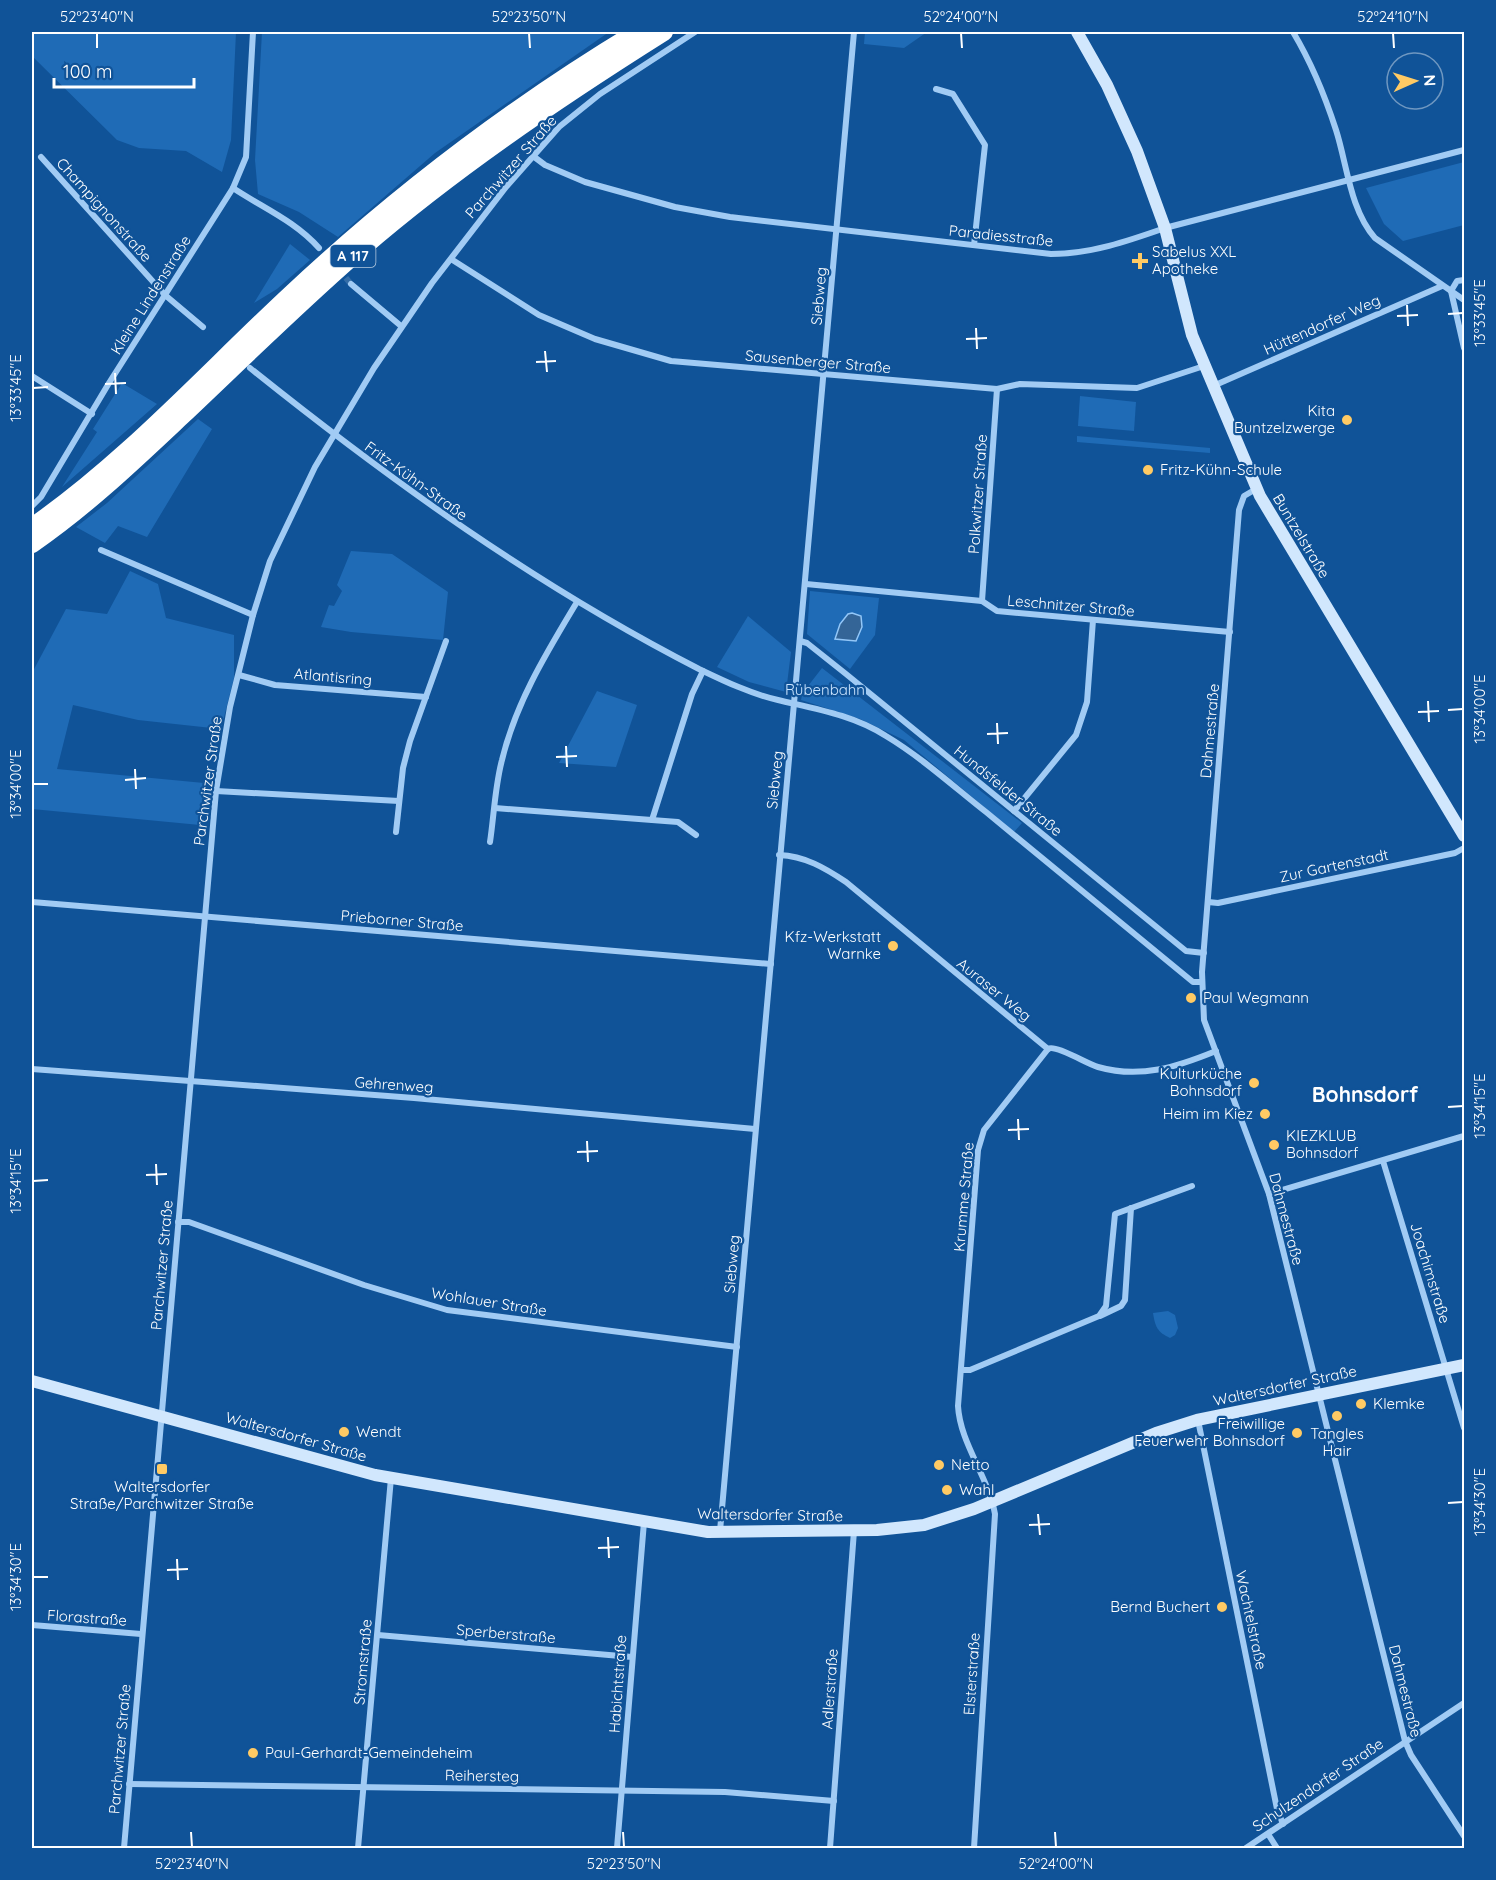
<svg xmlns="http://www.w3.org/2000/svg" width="1496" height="1880" font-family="Quicksand,sans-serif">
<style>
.green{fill:#1f6bb6}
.water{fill:#346597;stroke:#93c7f8;stroke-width:1.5}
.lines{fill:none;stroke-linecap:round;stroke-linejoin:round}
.street-tunnel{stroke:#346da7;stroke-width:6;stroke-dasharray:6 3;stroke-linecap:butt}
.street{stroke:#a1cbf4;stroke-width:6}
.secondary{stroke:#d1e7fd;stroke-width:12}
.highway{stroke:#fff;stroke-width:18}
.ticks{fill:none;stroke:#fff;stroke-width:2}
.poi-dot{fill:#ffca64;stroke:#105398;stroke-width:2}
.labels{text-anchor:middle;stroke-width:4.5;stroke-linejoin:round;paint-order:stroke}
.shield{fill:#105398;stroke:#b7cbe0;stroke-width:1.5}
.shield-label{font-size:14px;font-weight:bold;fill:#fff}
.street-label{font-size:15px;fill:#fff;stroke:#105398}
.poi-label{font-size:15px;fill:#fff;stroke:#105398;text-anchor:start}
.park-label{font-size:15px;fill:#cae4fe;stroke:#105398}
.district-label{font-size:21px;font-weight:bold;fill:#fff;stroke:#105398}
.neatline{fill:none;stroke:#fff;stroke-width:2}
.ticks-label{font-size:15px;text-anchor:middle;fill:#fff}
</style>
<rect width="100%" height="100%" fill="#105398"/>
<g class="green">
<path d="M32,32H236L231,140L222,172L186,151L139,148L117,140L32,56Z"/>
<path d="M262,32H609L435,153L338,237L299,212L258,194L255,160Z"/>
<path d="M865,32H927L904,48L864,44Z"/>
<path d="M1464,162V225L1403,241L1384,224L1366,188Z"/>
<path d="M290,244L310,260L277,289L254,303Z"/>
<path d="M122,383L157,404L62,487L97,432L93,429Z"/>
<path d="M1080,396L1136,402L1134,431L1078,426Z"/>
<path d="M198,419L212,429L147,537L118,526L105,543L76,527L107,503Z"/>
<path d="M1077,436L1210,448V453L1077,442Z"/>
<path d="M351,551L392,554L448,592L443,640L351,632L321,627L329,605L334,606L342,591L337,585Z"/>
<path d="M130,571L158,584L166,618L234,635V678L221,729L138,720L73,705L57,769L204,783L200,825L32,809V673L66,609L107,614Z"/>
<path d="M810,591L879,598L875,635L850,669L807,634Z"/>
<path d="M748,616L791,652L786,692L749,682L717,667Z"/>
<path d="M822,668L1022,823L1014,832L904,740L860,719L801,700L804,685L808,686Z"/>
<path d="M597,691L637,705L616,767L559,763Z"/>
<path d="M1168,1311L1175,1315L1178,1328L1175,1335L1170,1338C1157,1332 1155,1326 1153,1313Z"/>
</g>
<path class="water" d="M852,613L861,616L862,627L856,641L835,639L840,624L848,614Z"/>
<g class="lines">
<path class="street-tunnel" d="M340,271L351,284"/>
<g class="street">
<path d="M1293,32C1311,62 1325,96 1336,130C1347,164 1350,210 1375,238L1464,300"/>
<path d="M936,89L953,94L985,145L974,245"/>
<path d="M533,156L545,165L585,182L675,207L730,217L1051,254C1091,254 1128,241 1165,228L1464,150"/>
<path d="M41,157L165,295L203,327"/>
<path d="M233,188C263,208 295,221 319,248"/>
<path d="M451,259L539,315L595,339L671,361L997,389L1020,384L1137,388L1204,366"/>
<path d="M351,284L401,326"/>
<path d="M1451,291L1464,348"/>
<path d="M1451,291L1457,281L1464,280"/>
<path d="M250,368C391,481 537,586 699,669C724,681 751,694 778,700C816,709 853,715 886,736C921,757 953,786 986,812C1055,868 1124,925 1193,982H1202"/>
<path d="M32,376L92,414"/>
<path d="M1213,386L1442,286"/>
<path d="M1256,489L1244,496L1239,510L1202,972L1204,1020L1269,1194L1405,1741L1411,1755L1464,1836"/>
<path d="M32,506L41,497L109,383L233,188L246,157L253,32"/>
<path d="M101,550L253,615"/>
<path d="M806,584L982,601L997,611L1230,632"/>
<path d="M982,601L997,389"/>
<path d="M800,641L807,643L846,674L1186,951L1204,953"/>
<path d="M239,675L275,685L426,697"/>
<path d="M216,791L399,801"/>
<path d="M495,808L678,822L696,835"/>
<path d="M1014,811L1076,735L1087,702L1093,620"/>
<path d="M652,820L692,694L703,671"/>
<path d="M396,832L403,768L410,741L446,641"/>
<path d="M490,842C494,815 495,786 502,760C516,702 547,652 577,602"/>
<path d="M779,855C805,856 825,868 846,882L1048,1049C1055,1044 1087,1064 1098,1067C1140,1079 1177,1067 1216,1051"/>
<path d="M32,902L771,964"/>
<path d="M1208,902L1218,903L1455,853L1464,848"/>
<path d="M32,1069L414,1098L755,1129"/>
<path d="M1383,1161L1464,1428"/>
<path d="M1269,1194L1464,1136"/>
<path d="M178,1222H189L364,1285L447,1310L737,1347"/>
<path d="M1100,1316L1121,1306L1125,1300L1131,1208"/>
<path d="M961,1370H970L1099,1316L1106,1306L1115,1214L1192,1186"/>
<path d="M1198,1420L1277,1809L1283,1824"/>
<path d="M720,1531L854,32"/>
<path d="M32,1625L141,1634"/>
<path d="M378,1635L632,1657"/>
<path d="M129,1784L725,1792L834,1801"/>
<path d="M1268,1834L1277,1848"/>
<path d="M124,1848L216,791L230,707L253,615L270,561L315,467L374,368L432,283L506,187L559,127L600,94L695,32"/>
<path d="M358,1848L391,1478"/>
<path d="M617,1848L644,1522"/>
<path d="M830,1848L854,1531"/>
<path d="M974,1848L995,1514C988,1476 960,1443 958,1406L978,1150L984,1130L1048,1049"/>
<path d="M1246,1848L1464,1703"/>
</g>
<g class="secondary">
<path d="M1077,32L1107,85L1137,151L1165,228L1192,335L1260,496L1464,836"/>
<path d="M32,1381L375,1475L708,1532L877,1530L924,1525L974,1509L1156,1433L1197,1420L1464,1365"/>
</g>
<g class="highway">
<path d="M32,527C127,461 206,373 291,294C396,196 514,106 637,32"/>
<path d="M32,544C87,506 134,461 183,415C239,362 294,308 352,257C448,173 556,100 664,32"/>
</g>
</g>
<path class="ticks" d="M97,33V48M529,33L530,48M961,33L962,48M1393,33L1394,48M1407,305L1408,326M1448,314L1463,313M1397,316L1418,315M976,328L977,349M966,339L987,338M545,351L547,372M536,362L556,361M115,373L116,394M105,384L126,383M33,388L48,387M1428,701L1429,722M1448,710L1463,709M1418,712L1439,711M997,723L998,744M987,734L1008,733M566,746L567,767M556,757L577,756M135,769L136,789M125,780L146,778M33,784H48M1448,1107L1463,1106M1018,1119L1019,1140M1008,1130L1029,1129M587,1141L588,1162M577,1152L598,1151M156,1164L157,1185M146,1175L167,1174M33,1181L48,1180M1448,1503L1463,1502M1038,1514L1040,1535M1029,1525L1050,1524M608,1537L609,1558M598,1548L619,1547M177,1559L178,1580M167,1570L188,1569M33,1577H48M191,1832L192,1847M623,1832L624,1847M1055,1832L1056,1847"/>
<g class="poi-dot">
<path d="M1137 252h6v6h6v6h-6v6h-6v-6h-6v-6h6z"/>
<circle cx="1347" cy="420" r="6"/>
<circle cx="1148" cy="470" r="6"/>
<circle cx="893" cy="946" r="6"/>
<circle cx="1191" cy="998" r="6"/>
<circle cx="1254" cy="1083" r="6"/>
<circle cx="1265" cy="1114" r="6"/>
<circle cx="1274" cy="1145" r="6"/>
<circle cx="1361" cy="1404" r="6"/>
<circle cx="1337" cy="1416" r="6"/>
<circle cx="344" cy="1432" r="6"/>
<circle cx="1297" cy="1433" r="6"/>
<circle cx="939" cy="1465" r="6"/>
<rect x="156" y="1463" width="12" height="12" rx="3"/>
<circle cx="947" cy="1490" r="6"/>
<circle cx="1222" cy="1607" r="6"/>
<circle cx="253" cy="1753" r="6"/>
</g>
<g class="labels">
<rect class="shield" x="330.5" y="245" width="45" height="22" rx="4.5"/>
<g class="shield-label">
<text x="353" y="261">A 117</text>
</g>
<g class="street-label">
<text transform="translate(511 167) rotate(-49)" y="5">Parchwitzer Straße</text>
<text transform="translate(104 210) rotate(48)" y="5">Champignonstraße</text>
<text transform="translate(1001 236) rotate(6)" y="5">Paradiesstraße</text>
<text transform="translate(151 295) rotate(-58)" y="5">Kleine Lindenstraße</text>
<text transform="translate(819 296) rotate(-85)" y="5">Siebweg</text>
<text transform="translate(1322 325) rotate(-24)" y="5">Hüttendorfer Weg</text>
<text transform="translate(818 362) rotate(5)" y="5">Sausenberger Straße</text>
<text transform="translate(416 481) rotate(36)" y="5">Fritz-Kühn-Straße</text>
<text transform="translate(978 494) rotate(-86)" y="5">Polkwitzer Straße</text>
<text transform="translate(1301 536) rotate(59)" y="5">Buntzelstraße</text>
<text transform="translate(1071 606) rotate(5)" y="5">Leschnitzer Straße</text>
<text transform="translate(333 677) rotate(5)" y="5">Atlantisring</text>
<text transform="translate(1210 731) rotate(-85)" y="5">Dahmestraße</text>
<text transform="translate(775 780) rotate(-84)" y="5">Siebweg</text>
<text transform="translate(208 781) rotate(-82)" y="5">Parchwitzer Straße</text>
<text transform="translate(1008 791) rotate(39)" y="5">Hundsfelder Straße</text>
<text transform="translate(1334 866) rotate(-12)" y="5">Zur Gartenstadt</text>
<text transform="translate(402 921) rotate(5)" y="5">Prieborner Straße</text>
<text transform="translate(994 990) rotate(39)" y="5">Auraser Weg</text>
<text transform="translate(394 1085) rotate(4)" y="5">Gehrenweg</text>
<text transform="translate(964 1197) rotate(-85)" y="5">Krumme Straße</text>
<text transform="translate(1286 1219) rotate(75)" y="5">Dahmestraße</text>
<text transform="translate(732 1264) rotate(-85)" y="5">Siebweg</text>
<text transform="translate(162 1265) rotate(-85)" y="5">Parchwitzer Straße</text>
<text transform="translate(1430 1273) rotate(73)" y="5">Joachimstraße</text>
<text transform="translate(489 1302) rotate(9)" y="5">Wohlauer Straße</text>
<text transform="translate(1285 1386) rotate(-12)" y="5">Waltersdorfer Straße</text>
<text transform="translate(296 1437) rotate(16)" y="5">Waltersdorfer Straße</text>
<text transform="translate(770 1515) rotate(1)" y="5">Waltersdorfer Straße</text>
<text transform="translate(87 1618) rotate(4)" y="5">Florastraße</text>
<text transform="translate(1251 1620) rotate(78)" y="5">Wachtelstraße</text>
<text transform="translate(506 1634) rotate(5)" y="5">Sperberstraße</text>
<text transform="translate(363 1662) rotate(-85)" y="5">Stromstraße</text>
<text transform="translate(972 1674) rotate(-86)" y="5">Elsterstraße</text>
<text transform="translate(618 1684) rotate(-86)" y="5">Habichtstraße</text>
<text transform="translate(830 1689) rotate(-86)" y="5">Adlerstraße</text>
<text transform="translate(1405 1691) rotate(76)" y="5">Dahmestraße</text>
<text transform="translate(120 1749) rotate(-85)" y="5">Parchwitzer Straße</text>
<text transform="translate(482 1776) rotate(1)" y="5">Reihersteg</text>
<text transform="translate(1318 1785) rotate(-34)" y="5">Schulzendorfer Straße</text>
</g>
<g class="poi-label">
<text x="1152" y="257">Sabelus XXL<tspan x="1152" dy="17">Apotheke</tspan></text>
<text x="1335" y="416" text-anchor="end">Kita<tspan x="1335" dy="17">Buntzelzwerge</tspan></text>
<text x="1160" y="475">Fritz-Kühn-Schule</text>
<text x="881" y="942" text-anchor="end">Kfz-Werkstatt<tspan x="881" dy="17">Warnke</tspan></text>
<text x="1203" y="1003">Paul Wegmann</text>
<text x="1242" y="1079" text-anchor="end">Kulturküche<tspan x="1242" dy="17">Bohnsdorf</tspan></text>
<text x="1253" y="1119" text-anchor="end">Heim im Kiez</text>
<text x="1286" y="1141">KIEZKLUB<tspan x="1286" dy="17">Bohnsdorf</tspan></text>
<text x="1373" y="1409">Klemke</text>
<text x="1285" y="1429" text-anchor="end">Freiwillige<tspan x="1285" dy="17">Feuerwehr Bohnsdorf</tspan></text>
<text x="356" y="1437">Wendt</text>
<text x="1337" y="1439" text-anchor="middle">Tangles<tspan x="1337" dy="17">Hair</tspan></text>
<text x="951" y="1470">Netto</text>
<text x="162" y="1492" text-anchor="middle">Waltersdorfer<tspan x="162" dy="17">Straße/Parchwitzer Straße</tspan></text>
<text x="959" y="1495">Wahl</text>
<text x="1210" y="1612" text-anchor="end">Bernd Buchert</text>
<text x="265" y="1758">Paul-Gerhardt-Gemeindeheim</text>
</g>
<g class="park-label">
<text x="825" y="695">Rübenbahn</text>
</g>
<g class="district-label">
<text x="1365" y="1102">Bohnsdorf</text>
</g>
</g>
<rect width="1496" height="1880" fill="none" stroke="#105398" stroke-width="66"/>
<g transform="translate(1415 81) rotate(87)"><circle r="28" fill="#105398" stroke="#7098c1" stroke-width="1.5"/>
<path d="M0-4.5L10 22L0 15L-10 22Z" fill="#ffca64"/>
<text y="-9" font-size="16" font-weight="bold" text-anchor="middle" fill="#ffffff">N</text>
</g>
<path d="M54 78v9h140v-9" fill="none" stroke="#ffffff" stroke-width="3"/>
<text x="63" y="78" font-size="18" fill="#ffffff" stroke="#105398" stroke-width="4.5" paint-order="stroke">100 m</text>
<rect x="33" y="33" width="1430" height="1814" class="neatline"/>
<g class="ticks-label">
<text x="97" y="22">52°23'40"N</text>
<text x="529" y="22">52°23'50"N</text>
<text x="961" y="22">52°24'00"N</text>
<text x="1393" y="22">52°24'10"N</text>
<text transform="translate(1480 313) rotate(-90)" y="5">13°33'45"E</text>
<text transform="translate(16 388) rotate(-90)" y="5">13°33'45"E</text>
<text transform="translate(1480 709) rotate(-90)" y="5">13°34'00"E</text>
<text transform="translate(16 784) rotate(-90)" y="5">13°34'00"E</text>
<text transform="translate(1480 1106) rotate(-90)" y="5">13°34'15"E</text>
<text transform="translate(16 1181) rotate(-90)" y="5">13°34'15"E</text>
<text transform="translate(1480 1502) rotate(-90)" y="5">13°34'30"E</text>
<text transform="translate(16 1577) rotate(-90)" y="5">13°34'30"E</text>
<text x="192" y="1869">52°23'40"N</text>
<text x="624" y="1869">52°23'50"N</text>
<text x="1056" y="1869">52°24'00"N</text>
</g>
</svg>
